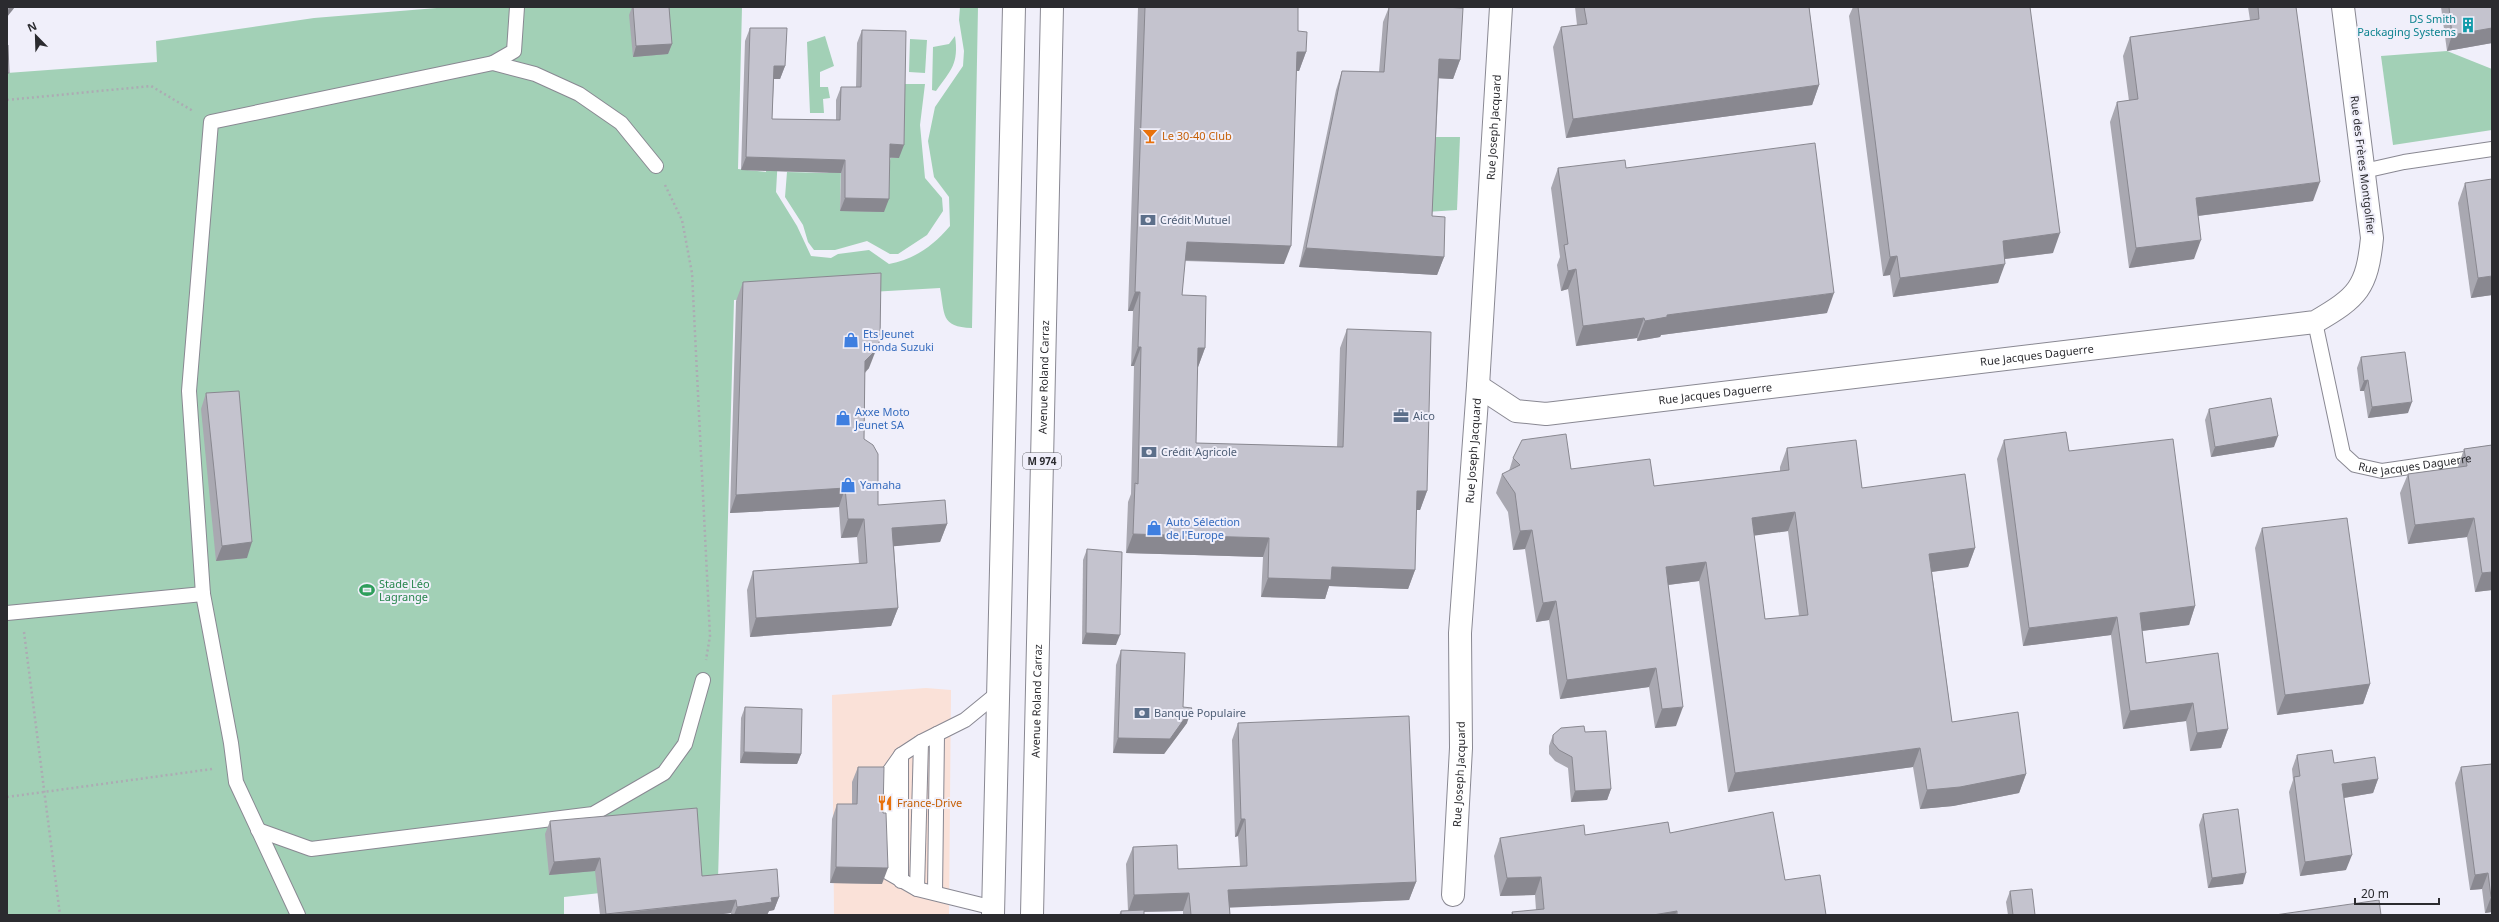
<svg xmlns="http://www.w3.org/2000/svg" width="2499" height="922" font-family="'Noto Sans',sans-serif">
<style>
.commercial{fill:#fae1d8}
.green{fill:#a2d0b6}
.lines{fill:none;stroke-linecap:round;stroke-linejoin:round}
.service-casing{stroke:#898892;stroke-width:16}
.minor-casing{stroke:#898892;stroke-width:24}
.primary-casing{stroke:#898892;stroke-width:24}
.path{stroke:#acabb3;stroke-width:2.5;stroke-dasharray:2 3;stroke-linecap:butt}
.service{stroke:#fff;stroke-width:14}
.minor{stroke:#fff;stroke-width:22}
.primary{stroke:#fff;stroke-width:22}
.wall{fill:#a9a8b1;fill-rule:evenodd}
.shaded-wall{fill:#898890}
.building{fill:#c4c3ce;stroke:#898890;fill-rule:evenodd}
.labels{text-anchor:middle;stroke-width:4;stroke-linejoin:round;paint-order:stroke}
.shield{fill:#f0effa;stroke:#66666c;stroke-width:1}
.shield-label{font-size:10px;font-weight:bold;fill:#2b2b2f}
.culture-label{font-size:11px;fill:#0d838f;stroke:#f0effa;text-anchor:end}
.street-label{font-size:11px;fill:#2b2b2f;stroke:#f0effa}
.food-label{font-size:11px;fill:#c56008;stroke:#f0effa;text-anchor:start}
.service-label{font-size:11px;fill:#4e5e75;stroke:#f0effa;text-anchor:start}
.shop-label{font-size:11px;fill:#366cbe;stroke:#f0effa;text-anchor:start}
.leisure-label{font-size:11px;fill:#27864d;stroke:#f0effa;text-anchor:start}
</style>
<rect width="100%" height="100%" fill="#f0effa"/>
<path class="commercial" d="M926,688L951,690L949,914L834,915L832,695Z"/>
<g class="green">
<path d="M449,7H742L738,169L766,172L767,155L778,156L776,192L797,226L811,256L831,258L838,254L869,250L889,264C915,259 933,246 950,226L949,197L934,177L928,141L935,107L963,66L964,51L959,20L960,7H978L972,328C940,327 945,314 940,288L734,300L718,880L564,897V915H7V73L157,62L156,41L314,18Z"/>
<path d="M825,36L834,66L820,72V87H828L830,98L823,99L824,113H810L807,42Z"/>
<path d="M955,36C959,64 951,70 936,91L932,90L933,47L949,44Z"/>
<path d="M910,39L927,40L925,73L909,72Z"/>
<path d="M2447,51L2492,69V130L2393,145L2381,56Z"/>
<path d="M901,84H925L920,125L925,178L942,198L943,211L927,235L898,254H890L867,241L835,250H814L808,242L803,225L785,197L787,172L827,173L841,167L840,211L885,196Z"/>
<path d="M1430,137H1460L1457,210L1426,212Z"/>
</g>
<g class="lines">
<defs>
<g id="service">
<path d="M493,63L514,51L517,7"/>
<path d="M2364,171L2404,162L2492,149"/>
<path id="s1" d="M2315,322L2343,454L2355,465L2382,471L2492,455"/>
<path d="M7,613L203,594"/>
<path d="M901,755V881"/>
<path d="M258,830L311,849L593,814L664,773L685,744L703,680"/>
<path d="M917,889L921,742"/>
<path d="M935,893L937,734"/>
<path d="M994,908L917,889L889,873V772L901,755L921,742L965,720L998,693"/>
<path d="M298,915L236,782L231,743L203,594L189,391L211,122L493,63L535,74L579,94L621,123L656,166"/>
</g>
<g id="minor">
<path id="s2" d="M1478,386L1516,411L1546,414L2315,322C2358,297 2367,288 2372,238L2343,7"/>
<path id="s3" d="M1453,895L1461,748L1460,633L1478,386L1501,7"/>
</g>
<g id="primary">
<path d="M993,915L1014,7"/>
<path id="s4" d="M1032,915L1052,7"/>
</g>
</defs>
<use href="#service" class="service-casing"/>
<use href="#minor" class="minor-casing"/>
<use href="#primary" class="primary-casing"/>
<g class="path">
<path d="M7,100L151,86L193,111"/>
<path d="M665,185L682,220L692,273L710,636L706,660"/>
<path d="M24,632L60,915"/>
<path d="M7,797L212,769"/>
</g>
<use href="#service" class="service"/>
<use href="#minor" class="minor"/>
<use href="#primary" class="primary"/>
</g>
<g class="wall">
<path d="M632,7H669L672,44L668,54L633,57L629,15Z"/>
<path d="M1138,7H1298V31L1306,52L1299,71H1296L1284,264L1185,261L1182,295L1205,348L1198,367H1197L1196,443L1337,447L1340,348L1347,329L1427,491L1420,510H1416L1415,570L1408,589L1329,586L1325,599L1261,597L1263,557L1126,553L1128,502L1131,494L1134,366H1131L1133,311H1128Z"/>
<path d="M1389,7L1460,60L1453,79L1439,78L1432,216L1444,257L1437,275L1299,267L1336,90L1342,71L1379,72L1383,22Z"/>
<path d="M1575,7H1809L1819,85L1812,105L1566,138L1553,47L1561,27L1577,25Z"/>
<path d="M1853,7H2030L2053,253L2005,259L1998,283L1893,297L1890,275L1883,276L1849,16Z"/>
<path d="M2248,7H2296L2313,201L2198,216L2194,259L2129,268L2110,122L2117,102L2129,101L2123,56L2130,37L2250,20Z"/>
<path d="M2441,7H2492V43L2447,51Z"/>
<path d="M750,28L785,66L780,79H774L772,119L836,120V100L841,87H856L857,43L862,30L899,158H890L884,212L840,211L841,173L741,170L745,41Z"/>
<path d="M1558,168H1626L1827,313L1661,335L1660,337L1637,341V338L1576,346L1568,289L1561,291L1557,265L1560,257L1551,188Z"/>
<path d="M2465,183L2492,295L2471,298L2458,203Z"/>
<path d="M743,282L869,368L865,373L864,439L878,505L947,524L940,542L894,546L898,608L891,626L750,637L747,590L753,571L859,564L857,537L841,538L839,507L730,513L736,301Z"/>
<path d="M2361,357L2408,413L2368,418L2364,391H2360L2357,368Z"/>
<path d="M206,393L247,558L216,561L201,409Z"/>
<path d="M2209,409L2274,447L2211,457L2205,420Z"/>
<path d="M2004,440L2069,451L2195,606L2189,625L2142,631L2146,663L2228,729L2221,748L2190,751L2186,721L2123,729L2111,635L2023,646L1997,459Z"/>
<path d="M2492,445V590L2475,592L2467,537L2408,544L2400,493L2408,474L2458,467L2464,449Z"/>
<path d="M1787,448L1862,488L1975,548L1968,567L1932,572L1952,722L2026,774L2019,793L1953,806L1920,809L1913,767L1728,792L1699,581L1668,585L1676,726L1655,728L1649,687L1560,699L1549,620L1536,622L1525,549L1513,550L1508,512L1496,493L1502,474L1509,471L1513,458L1571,469L1654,486L1780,471V467ZM1788,531L1799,616L1765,619L1754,535Z"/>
<path d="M2262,528L2370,684L2363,704L2277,715L2255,548Z"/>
<path d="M1087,549L1116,645L1082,644L1083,560Z"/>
<path d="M1121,650L1183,707L1187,723L1164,754L1113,753L1116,665Z"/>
<path d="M745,707L801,754L797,764L740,763L741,718Z"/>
<path d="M1238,723L1416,882L1409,900L1230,907V915H1183V911L1144,912V915H1119L1121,911H1128L1126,864L1133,847L1178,869L1240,866L1238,836L1235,837L1232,740Z"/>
<path d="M1585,732L1611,789L1607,800L1571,802L1568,768L1555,761L1549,754V746L1553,735Z"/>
<path d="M2297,755L2334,763L2378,779L2373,793L2344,798L2346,870L2300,876L2289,792L2293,780L2292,769Z"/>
<path d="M2492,764V912L2485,913L2482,889L2470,890L2455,783L2461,767Z"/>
<path d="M858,767L883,813L882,884L830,883L832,819L837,804H852V782Z"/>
<path d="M2203,814L2243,884L2208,888L2199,825Z"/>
<path d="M550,821L702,876L779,897L774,910L769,911L767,915H731V913L715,915H600L595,871L549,875L545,834Z"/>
<path d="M1670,833L1785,880L1826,915H1511L1512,912L1536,910L1535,895L1500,896L1494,856L1500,838Z"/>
<path d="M2010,891L2035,915H2008L2006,902Z"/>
</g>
<g class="shaded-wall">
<path d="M10,7H15L7,17V11Z"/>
<path d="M2492,28V43L2447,51L2452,35Z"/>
<path d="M672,44L668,54L633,57L636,46Z"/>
<path d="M1297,52H1306L1299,71H1290Z"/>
<path d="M1439,59L1460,60L1453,79L1433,78Z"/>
<path d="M774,66H785L780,79H769Z"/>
<path d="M1819,85L1812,105L1566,138L1573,119Z"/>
<path d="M890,144L904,145L899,158L886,157Z"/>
<path d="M746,157L845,160L841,173L741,170Z"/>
<path d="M2320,182L2313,201L2189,217L2196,198Z"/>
<path d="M845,198L889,199L884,212L840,211Z"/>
<path d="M2060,233L2053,253L1996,260L2003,241Z"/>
<path d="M2201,240L2194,259L2129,268L2136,248Z"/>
<path d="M1187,242L1291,246L1284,264L1180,260Z"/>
<path d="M1306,248L1444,257L1437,275L1299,267Z"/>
<path d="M1897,256L1890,275L1883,276L1890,257Z"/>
<path d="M2005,264L1998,283L1893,297L1900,278Z"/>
<path d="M1576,269L1568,289L1561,291L1568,271Z"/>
<path d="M2492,276V295L2471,298L2478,278Z"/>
<path d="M1135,292H1140L1133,311H1128Z"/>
<path d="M1834,293L1827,313L1661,335L1660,337L1637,341L1645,321L1667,315Z"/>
<path d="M1644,318L1637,338L1576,346L1583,326Z"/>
<path d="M880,340L869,368L858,379L865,361Z"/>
<path d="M1138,347H1141L1134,366H1131Z"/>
<path d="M1198,348H1205L1198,367H1191Z"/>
<path d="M2368,380L2364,391H2360L2364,381Z"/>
<path d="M2412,402L2408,413L2368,418L2372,407Z"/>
<path d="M2278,436L2274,447L2211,457L2215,447Z"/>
<path d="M845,488L839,507L730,513L736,495Z"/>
<path d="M1417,491H1427L1420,510H1410Z"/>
<path d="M1795,512L1788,531L1745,537L1752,518Z"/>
<path d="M2474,518L2467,537L2408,544L2415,525Z"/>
<path d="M848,519H864L857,537L841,538Z"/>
<path d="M947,524L940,542L886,547L892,528Z"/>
<path d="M1532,530L1525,549L1513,550L1520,531Z"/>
<path d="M1133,534L1269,538L1263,557L1126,553Z"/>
<path d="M252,542L247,558L216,561L222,546Z"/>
<path d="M1975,548L1968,567L1923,573L1929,554Z"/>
<path d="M1706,562L1699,581L1659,586L1666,567Z"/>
<path d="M1332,567L1415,570L1408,589L1329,586L1325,599L1261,597L1268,578Z"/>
<path d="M2492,572V590L2475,592L2482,573Z"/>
<path d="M1556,601L1549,620L1536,622L1543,603Z"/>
<path d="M2195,606L2189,625L2133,632L2140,613Z"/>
<path d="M898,608L891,626L750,637L756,618Z"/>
<path d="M2117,617L2111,635L2023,646L2029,628Z"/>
<path d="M1086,633L1120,635L1116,645L1082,644Z"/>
<path d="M1656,668L1649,687L1560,699L1567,680Z"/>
<path d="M2370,684L2363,704L2277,715L2285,695Z"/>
<path d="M2193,703L2186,721L2123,729L2130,711Z"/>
<path d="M1683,707L1676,726L1655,728L1662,709Z"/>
<path d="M1192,708L1187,723L1164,754L1113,753L1118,738Z"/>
<path d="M2228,729L2221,748L2190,751L2197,733Z"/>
<path d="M1920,748L1913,767L1728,792L1735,773Z"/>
<path d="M744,752L801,754L797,764L740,763Z"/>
<path d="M2026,774L2019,793L1953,806L1920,809L1927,790Z"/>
<path d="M2378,779L2373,793L2337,799L2342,784Z"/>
<path d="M1611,789L1607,800L1571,802L1575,791Z"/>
<path d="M1241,819H1245L1238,836L1235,837Z"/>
<path d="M2352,855L2346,870L2300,876L2305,862Z"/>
<path d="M600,858L595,871L549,875L554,862Z"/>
<path d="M836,867L888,868L882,884L830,883Z"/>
<path d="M2246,873L2243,884L2208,888L2212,878Z"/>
<path d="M2488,873L2482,889L2470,890L2475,875Z"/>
<path d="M1541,877L1535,895L1500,896L1507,878Z"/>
<path d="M1416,882L1409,900L1222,908L1228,890Z"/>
<path d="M1189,893L1183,911L1128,912L1134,895Z"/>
<path d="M779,897L774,910L769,911L767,915H734L737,907L771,898Z"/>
<path d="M2491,897H2492V912L2485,913Z"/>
<path d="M736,900L731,913L715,915H606Z"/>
<path d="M1677,911L1675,915H1653Z"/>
</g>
<g class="building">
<path d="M7,7H10L7,11Z"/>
<path d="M633,7H669L672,44L636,46Z"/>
<path d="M1145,7H1298V31L1307,32L1306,52H1297L1291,246L1187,242L1182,295L1206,296L1205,348H1198L1196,443L1343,447L1347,329L1431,332L1427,491H1417L1415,570L1332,567L1331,580L1268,578L1269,538L1133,534L1135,483L1138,484L1141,347H1138L1140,292H1135Z"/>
<path d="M1389,7H1443L1463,8L1460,60L1439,59L1432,216L1445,217L1444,257L1306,248L1342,71L1384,72Z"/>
<path d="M1584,7H1809L1819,85L1573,119L1561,27L1587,24Z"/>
<path d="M1858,7H2030L2060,233L2003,241L2005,264L1900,278L1897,256L1890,257Z"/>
<path d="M2258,7H2296L2320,182L2196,198L2201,240L2136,248L2117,102L2138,99L2130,37L2259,19Z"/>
<path d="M2449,7H2492V28L2452,35Z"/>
<path d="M750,28H787L785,66H774L772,119L840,120L841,87H861L862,30L906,31L904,145L890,144L889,199L845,198V160L746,157Z"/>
<path d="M7,45H8L9,73H7Z"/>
<path d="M1815,143L1834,293L1667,315V317L1645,321L1644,318L1583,326L1576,269L1568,271L1564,245L1568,244L1558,168L1625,160L1626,168Z"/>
<path d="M2492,179V276L2478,278L2465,183Z"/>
<path d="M881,273L880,340L876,350L865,361L864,439L873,445L878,454V505L945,500L947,524L892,528L898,608L756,618L753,571L867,563L864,519H848L845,488L736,495L743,282Z"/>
<path d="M2405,352L2412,402L2372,407L2368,380L2364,381L2361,357Z"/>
<path d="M239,391L252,542L222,546L206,393Z"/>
<path d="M2271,398L2278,436L2215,447L2209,409Z"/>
<path d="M2066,432L2069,451L2173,439L2195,606L2140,613L2146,663L2218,653L2228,729L2197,733L2193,703L2130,711L2117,617L2029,628L2004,440Z"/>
<path d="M1566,434L1571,469L1650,459L1654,486L1789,470L1787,448L1856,440L1862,488L1965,474L1975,548L1929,554L1952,722L2018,712L2026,774L1960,787L1927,790L1920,748L1735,773L1706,562L1666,567L1683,707L1662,709L1656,668L1567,680L1556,601L1543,603L1532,530L1520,531L1515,493L1502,474L1520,465L1513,458L1522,440ZM1795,512L1808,615L1765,619L1752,518Z"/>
<path d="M2492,445V572L2482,573L2474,518L2415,525L2408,474L2467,466L2464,449Z"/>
<path d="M2347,518L2370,684L2285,695L2262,528Z"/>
<path d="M1087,549L1122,552L1120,635L1086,633Z"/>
<path d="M1121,650L1185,653L1183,707L1192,708L1170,739L1118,738Z"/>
<path d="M745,707L802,709L801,754L744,752Z"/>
<path d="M1409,716L1416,882L1228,890L1230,915H1191L1189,893L1134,895L1133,847L1177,845L1178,869L1247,866L1245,819H1241L1238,723Z"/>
<path d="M1584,726L1585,732L1606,731L1611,789L1575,791L1572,757L1559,750L1553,743V735L1561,728Z"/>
<path d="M2332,750L2334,763L2375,757L2378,779L2342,784L2352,855L2305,862L2294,777L2300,776L2297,755Z"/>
<path d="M2492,764V897H2491L2488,873L2475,875L2461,767Z"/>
<path d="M858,767H884L883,813H886L888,868L836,867L837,804H857Z"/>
<path d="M697,808L702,876L777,869L779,897L771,898L772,902L737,907L736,900L606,914L600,858L554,862L550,821Z"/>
<path d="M2238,809L2246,873L2212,878L2203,814Z"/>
<path d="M1773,812L1785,880L1820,875L1826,915H1677V911L1653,915H1513L1512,912L1544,909L1541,877L1507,878L1500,838L1584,825L1585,835L1668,822L1670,833Z"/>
<path d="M2032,889L2035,915H2013L2010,891Z"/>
<path d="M2379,900L2381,915H2275Z"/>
<path d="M1144,910V915H1121V911Z"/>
</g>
<defs>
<symbol id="building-bare" viewBox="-9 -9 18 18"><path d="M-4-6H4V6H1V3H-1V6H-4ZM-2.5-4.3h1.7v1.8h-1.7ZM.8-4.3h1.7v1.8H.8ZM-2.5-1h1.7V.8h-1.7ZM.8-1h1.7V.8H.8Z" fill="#0f9aa8" stroke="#f0effa" stroke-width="2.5" paint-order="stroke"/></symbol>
<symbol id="bar-bare" viewBox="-9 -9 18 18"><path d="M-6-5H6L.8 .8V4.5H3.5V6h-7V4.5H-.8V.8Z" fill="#e8710a" stroke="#f0effa" stroke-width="2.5" paint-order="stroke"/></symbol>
<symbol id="bank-bare" viewBox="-9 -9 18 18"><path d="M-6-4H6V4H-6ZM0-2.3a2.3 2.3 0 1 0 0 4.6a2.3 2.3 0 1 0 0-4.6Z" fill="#5c6f8a" stroke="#f0effa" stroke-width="2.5" paint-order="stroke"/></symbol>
<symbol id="shop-bare" viewBox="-9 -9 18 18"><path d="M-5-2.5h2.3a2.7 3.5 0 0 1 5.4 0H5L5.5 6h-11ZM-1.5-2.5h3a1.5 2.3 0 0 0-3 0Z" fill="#3f7fe0" stroke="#f0effa" stroke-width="2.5" paint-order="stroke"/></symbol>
<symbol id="office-bare" viewBox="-9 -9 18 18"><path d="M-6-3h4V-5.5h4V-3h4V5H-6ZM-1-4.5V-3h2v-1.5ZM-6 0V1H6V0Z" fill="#5c6f8a" stroke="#f0effa" stroke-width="2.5" paint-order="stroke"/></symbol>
<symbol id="stadium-bare" viewBox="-9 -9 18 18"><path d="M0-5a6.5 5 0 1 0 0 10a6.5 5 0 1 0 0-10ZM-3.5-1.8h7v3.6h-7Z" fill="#2e9e5b" stroke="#f0effa" stroke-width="2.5" paint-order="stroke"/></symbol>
<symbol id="restaurant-bare" viewBox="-9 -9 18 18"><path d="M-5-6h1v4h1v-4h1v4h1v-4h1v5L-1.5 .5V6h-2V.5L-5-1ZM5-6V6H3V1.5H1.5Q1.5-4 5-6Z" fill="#e8710a" stroke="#f0effa" stroke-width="2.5" paint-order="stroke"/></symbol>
</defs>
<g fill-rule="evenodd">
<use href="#building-bare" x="2457" y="14" width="22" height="22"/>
<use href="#bar-bare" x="1139" y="125" width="22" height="22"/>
<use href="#bank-bare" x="1137" y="209" width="22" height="22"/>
<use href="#shop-bare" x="840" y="329" width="22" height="22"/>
<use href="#office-bare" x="1390" y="405" width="22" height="22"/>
<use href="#shop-bare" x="832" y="407" width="22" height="22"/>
<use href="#bank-bare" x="1138" y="441" width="22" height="22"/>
<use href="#shop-bare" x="837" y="474" width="22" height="22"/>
<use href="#shop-bare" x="1143" y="517" width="22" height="22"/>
<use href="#stadium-bare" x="356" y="579" width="22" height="22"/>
<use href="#bank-bare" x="1131" y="702" width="22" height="22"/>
<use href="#restaurant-bare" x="874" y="792" width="22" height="22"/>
</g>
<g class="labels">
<rect class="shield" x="1023" y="453" width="38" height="16" rx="3"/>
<g class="shield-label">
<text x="1042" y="465">M 974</text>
</g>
<g class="culture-label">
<text x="2456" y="23">DS Smith<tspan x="2456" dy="13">Packaging Systems</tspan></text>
</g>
<g class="street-label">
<text dy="4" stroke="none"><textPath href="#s3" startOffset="769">Rue Joseph Jacquard</textPath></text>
<text transform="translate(2363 165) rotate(83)" y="4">Rue des Frères Montgolfier</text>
<text dy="4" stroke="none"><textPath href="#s2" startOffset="570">Rue Jacques Daguerre</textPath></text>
<text dy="4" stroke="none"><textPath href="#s4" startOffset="538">Avenue Roland Carraz</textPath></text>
<text dy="4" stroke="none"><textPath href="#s2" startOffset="246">Rue Jacques Daguerre</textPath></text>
<text dy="4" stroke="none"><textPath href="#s3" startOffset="445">Rue Joseph Jacquard</textPath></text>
<text dy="4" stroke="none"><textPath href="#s1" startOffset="212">Rue Jacques Daguerre</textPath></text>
<text dy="4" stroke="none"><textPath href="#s4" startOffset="214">Avenue Roland Carraz</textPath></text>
<text dy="4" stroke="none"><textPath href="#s3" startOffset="121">Rue Joseph Jacquard</textPath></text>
</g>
<g class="food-label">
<text x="1162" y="140">Le 30-40 Club</text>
<text x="897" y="807">France-Drive</text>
</g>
<g class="service-label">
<text x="1160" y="224">Crédit Mutuel</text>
<text x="1413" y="420">Aico</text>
<text x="1161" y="456">Crédit Agricole</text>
<text x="1154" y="717">Banque Populaire</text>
</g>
<g class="shop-label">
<text x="863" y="338">Ets Jeunet<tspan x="863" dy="13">Honda Suzuki</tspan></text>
<text x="855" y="416">Axxe Moto<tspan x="855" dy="13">Jeunet SA</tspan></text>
<text x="860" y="489">Yamaha</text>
<text x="1166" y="526">Auto Sélection<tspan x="1166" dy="13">de l'Europe</tspan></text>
</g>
<g class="leisure-label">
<text x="379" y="588">Stade Léo<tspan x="379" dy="13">Lagrange</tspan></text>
</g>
</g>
<rect width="2499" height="922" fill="none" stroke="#2b2b2f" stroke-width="16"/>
<g transform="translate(36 36) rotate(337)" stroke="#f0effa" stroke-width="3" paint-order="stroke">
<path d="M0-3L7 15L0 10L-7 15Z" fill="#2b2b2f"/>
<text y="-6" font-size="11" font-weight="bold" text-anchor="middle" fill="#2b2b2f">N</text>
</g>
<path d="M2355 898v6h84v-6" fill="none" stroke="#2b2b2f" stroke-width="2"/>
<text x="2361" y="898" font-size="12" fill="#2b2b2f" stroke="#f0effa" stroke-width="3" paint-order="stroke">20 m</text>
</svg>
